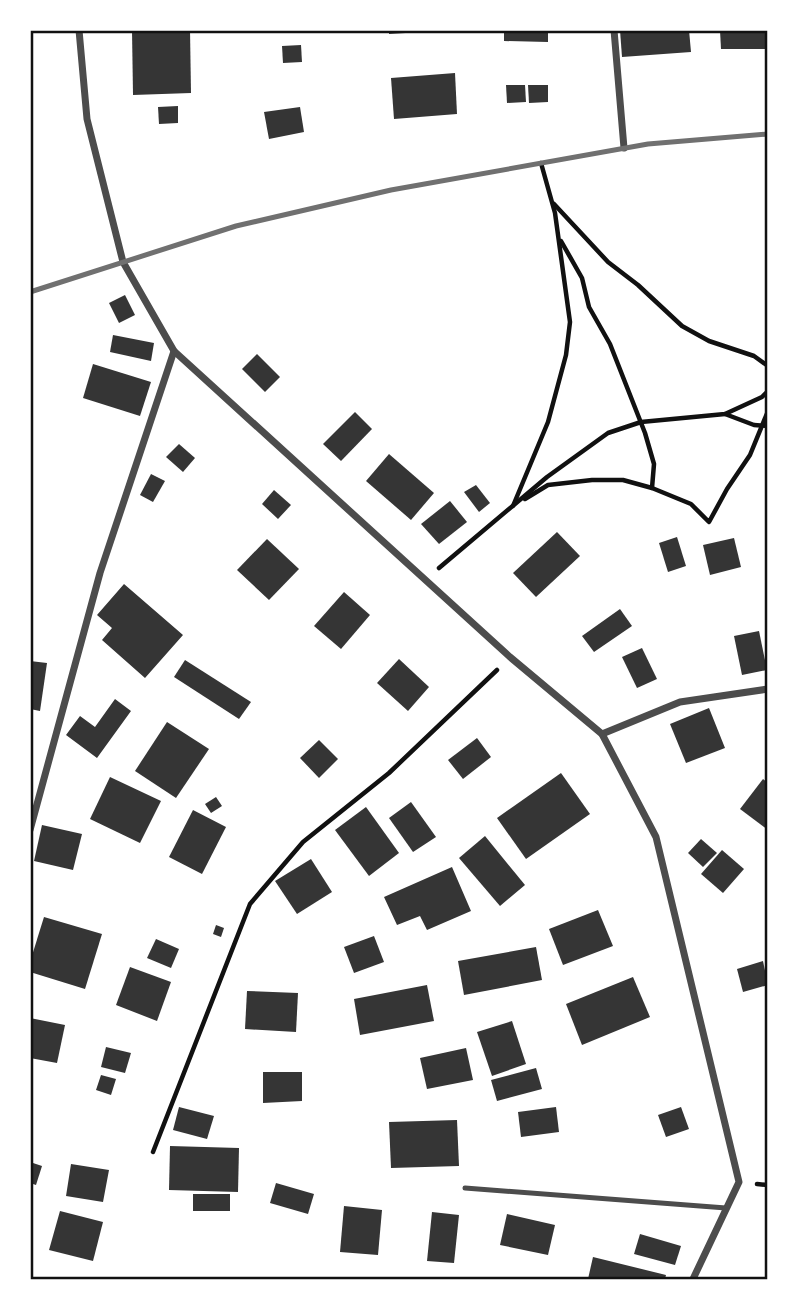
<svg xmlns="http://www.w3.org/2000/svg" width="798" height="1309" font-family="Arial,sans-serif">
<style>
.building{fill:#353535}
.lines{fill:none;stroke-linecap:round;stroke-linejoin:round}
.path{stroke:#111;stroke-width:4.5}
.service{stroke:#4c4c4c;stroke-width:5}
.minor{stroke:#4c4c4c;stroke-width:7}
.rail{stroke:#707070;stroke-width:5}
.neatline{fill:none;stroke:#111;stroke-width:2.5}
</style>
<rect width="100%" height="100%" fill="#fff"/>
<g class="building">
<path d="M132,30H190L191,93L133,95Z"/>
<path d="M389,30H422V32L389,34Z"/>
<path d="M504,30H548V42L504,41Z"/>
<path d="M620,30H689L691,52L622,57Z"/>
<path d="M720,30H768V49H721Z"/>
<path d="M301,45L302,62L283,63L282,46Z"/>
<path d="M455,73L457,114L394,119L391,78Z"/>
<path d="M506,85H525L526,102L507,103Z"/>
<path d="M528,85H548V102L529,103Z"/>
<path d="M178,106V123L159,124L158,107Z"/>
<path d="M300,107L304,132L269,139L264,112Z"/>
<path d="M125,295L135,315L119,323L109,303Z"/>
<path d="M113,335L154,343L151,361L110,352Z"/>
<path d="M257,354L280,377L265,392L242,369Z"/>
<path d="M93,364L151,382L140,416L83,398Z"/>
<path d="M355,412L372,429L341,461L323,444Z"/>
<path d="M179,444L195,458L183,472L166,457Z"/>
<path d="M389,454L434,493L411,520L366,481Z"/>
<path d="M151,474L165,481L153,502L140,495Z"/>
<path d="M476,485L490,503L479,512L464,492Z"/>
<path d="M274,490L291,505L278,519L262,504Z"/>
<path d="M450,501L467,522L439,544L421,524Z"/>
<path d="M557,532L580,556L536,597L513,573Z"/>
<path d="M677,537L686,566L668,572L659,543Z"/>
<path d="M734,538L741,567L710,575L703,545Z"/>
<path d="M267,539L299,569L269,600L237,570Z"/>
<path d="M124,584L183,635L145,678L102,640L112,628L97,615Z"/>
<path d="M344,592L370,615L341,649L314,626Z"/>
<path d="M620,609L632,626L594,652L582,636Z"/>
<path d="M759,631L767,670L742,675L734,636Z"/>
<path d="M642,648L657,679L637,688L622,657Z"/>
<path d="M399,659L429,687L408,711L377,683Z"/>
<path d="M185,660L251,702L239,719L174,677Z"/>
<path d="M30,661L47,663L40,711L30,709Z"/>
<path d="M115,699L131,711L97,758L66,735L80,716L95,727Z"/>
<path d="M709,708L725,748L686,763L670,724Z"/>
<path d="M167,722L209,749L176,798L135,771Z"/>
<path d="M477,738L491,757L463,779L448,760Z"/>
<path d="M319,740L338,759L319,778L300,758Z"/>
<path d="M561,773L590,814L526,859L497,818Z"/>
<path d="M110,777L161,801L140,843L90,819Z"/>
<path d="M763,779L768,783V830L740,809Z"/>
<path d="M216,797L222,806L211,813L205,804Z"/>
<path d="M411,802L436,837L413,852L389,818Z"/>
<path d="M366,807L399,853L369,876L335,830Z"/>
<path d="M193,810L226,827L202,874L169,857Z"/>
<path d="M42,825L82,834L73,870L34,861Z"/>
<path d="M485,836L525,885L500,906L459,858Z"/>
<path d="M701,839L717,853L703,867L688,853Z"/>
<path d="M722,850L744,869L723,893L701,874Z"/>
<path d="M311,859L332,892L297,914L275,881Z"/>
<path d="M452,867L471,911L427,930L420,916L397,925L384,897Z"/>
<path d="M598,910L613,946L563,965L549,929Z"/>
<path d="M44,917L102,934L85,989L30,972V962Z"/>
<path d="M216,925L224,928L221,937L213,934Z"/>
<path d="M374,936L384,962L354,973L344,947Z"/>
<path d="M156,939L179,949L171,968L147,958Z"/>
<path d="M536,947L542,980L464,995L458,961Z"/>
<path d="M763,961L768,985L743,992L737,969Z"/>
<path d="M130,967L171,982L157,1021L116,1005Z"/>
<path d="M633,977L650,1017L582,1045L566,1004Z"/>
<path d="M427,985L434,1021L360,1035L354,999Z"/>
<path d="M247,991L298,993L296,1032L245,1029Z"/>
<path d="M30,1018L65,1025L57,1063L30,1058Z"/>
<path d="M512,1021L526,1064L492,1076L477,1032Z"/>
<path d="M106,1047L131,1053L125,1073L101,1067Z"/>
<path d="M466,1048L473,1080L427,1089L420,1058Z"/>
<path d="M536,1068L542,1089L497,1101L491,1080Z"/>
<path d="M263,1072H302V1101L263,1103Z"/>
<path d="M101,1075L116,1079L111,1095L96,1090Z"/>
<path d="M179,1107L214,1116L207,1139L173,1130Z"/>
<path d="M556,1107L559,1132L521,1137L518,1112Z"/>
<path d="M681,1107L689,1129L666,1137L658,1115Z"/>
<path d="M457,1120L459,1166L391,1168L389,1122Z"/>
<path d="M170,1146L239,1148L238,1192L169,1190Z"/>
<path d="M30,1162L42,1166L36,1185L30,1183Z"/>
<path d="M71,1164L109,1170L103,1202L66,1196Z"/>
<path d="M276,1183L314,1194L308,1214L270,1203Z"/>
<rect x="193" y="1194" width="37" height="17"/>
<path d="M344,1206L382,1210L378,1255L340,1252Z"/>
<path d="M60,1211L103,1222L93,1261L49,1250Z"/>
<path d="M432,1212L459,1215L454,1263L427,1261Z"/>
<path d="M507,1214L555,1225L548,1255L500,1245Z"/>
<path d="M640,1234L681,1246L675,1265L634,1254Z"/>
<path d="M593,1257L666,1275L665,1279H588Z"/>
</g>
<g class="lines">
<g class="path">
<path d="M554,204L608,262L638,285L682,326L709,341L754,356L768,366"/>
<path d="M561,241L582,278L589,307L610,344L645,433L654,464L652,488"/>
<path d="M725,414L754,425L768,426"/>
<path d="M525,499L548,485L592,480H623L652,488L691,504L709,522L727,489L750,455L768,411"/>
<path d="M513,506L548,422L566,355L570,322L555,213L541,163"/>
<path d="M439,568L547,477L608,433L641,422L725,414L762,397L768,391"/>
<path d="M153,1152L250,904L303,842L389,773L497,670"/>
<path d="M757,1184L768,1185"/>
</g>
<path class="service" d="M465,1188L726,1208"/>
<g class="minor">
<path d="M79,30L87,119L123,262L174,351L510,657L602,734L656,837L739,1182L693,1279"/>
<path d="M614,30L624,148"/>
<path d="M602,734L680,702L768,689"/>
<path d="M30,830L100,573L174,351"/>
</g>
<path class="rail" d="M30,292L236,226L391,190L648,144L768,134"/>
</g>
<rect width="798" height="1309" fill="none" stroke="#ffffff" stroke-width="63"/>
<rect x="32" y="32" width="734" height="1246" class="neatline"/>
</svg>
